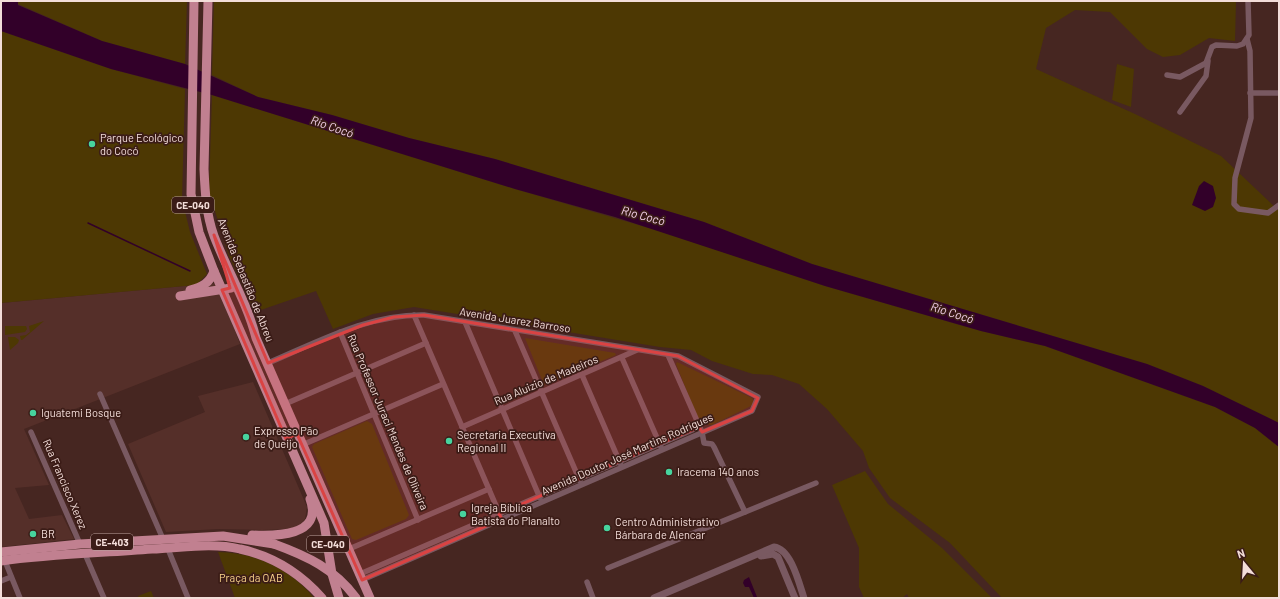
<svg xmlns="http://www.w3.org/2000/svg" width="1280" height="599" font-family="Barlow,sans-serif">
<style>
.built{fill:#552f29}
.green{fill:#4d3803}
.water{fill:#320029}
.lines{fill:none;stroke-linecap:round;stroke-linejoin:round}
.stream{stroke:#320029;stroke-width:1.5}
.minor{stroke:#795961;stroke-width:5.5}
.tertiary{stroke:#795961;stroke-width:7}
.primary{stroke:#c18090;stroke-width:9}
.primary-bridge{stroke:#c18090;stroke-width:9}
.marked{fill:#da4343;fill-opacity:0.2;stroke:#da4343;stroke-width:3;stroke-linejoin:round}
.poi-dot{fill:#47d49e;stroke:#3b1c17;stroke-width:1.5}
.labels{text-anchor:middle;stroke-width:3.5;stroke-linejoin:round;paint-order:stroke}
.shield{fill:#3b1c17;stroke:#bca39f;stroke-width:1}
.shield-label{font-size:10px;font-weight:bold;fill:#f3ddd9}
.poi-label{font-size:11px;fill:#f3ddd9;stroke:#3b1c17;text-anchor:start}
.street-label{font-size:11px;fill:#f3ddd9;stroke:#3b1c17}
.park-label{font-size:11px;fill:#fcd68c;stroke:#3b1c17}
.water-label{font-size:12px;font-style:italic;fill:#f5d2eb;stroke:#3b1c17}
</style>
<rect width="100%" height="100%" fill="#462621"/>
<g class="built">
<path d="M217,283L240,344L24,429L49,485L15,488L29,519L62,515L74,539L1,547V303Z"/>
<path d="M253,382L307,507L305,519L300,525L292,529L262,530L218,529L166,532L128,444L205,412L198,396Z"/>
</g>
<g class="green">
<path d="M18,1H187L185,64L102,41L18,4Z"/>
<path d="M214,1H1236L1235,41L1209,38L1180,55L1163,57L1147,49L1110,12L1075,10L1046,28L1036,69L1135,114L1221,156L1279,211V423L1203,386L1147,364L812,264L704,222L495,159L409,138L332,115L258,97L212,75Z"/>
<path d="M1,31L111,69L185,89L182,199L190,232L207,274L196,285L1,303Z"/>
<path d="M1117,64L1134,69L1131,107L1112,100Z"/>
<path d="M212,95L515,189L673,235L825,286L981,331L1045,346L1215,407L1255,428L1279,447V598H1002L950,543L890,498L869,468L863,451L827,409L799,384L772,375L753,374L712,361L691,350L660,347L414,307L373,314L333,329L316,291L255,312L229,256L209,192Z"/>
<path d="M44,321L22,340H21L20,336L26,335L30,332L29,326Z"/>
<path d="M5,326H26L27,329L25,332L5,335Z"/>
<path d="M8,337H15L19,340L18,343L10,350Z"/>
<path d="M525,338L615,353L616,355L544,385Z"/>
<path d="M677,362L752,398L754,402L751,406L712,425L703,424L698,419L676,364Z"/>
<path d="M367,421L372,424L409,515L406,519L356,540L352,539L312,447L314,444Z"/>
<path d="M865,471L888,504L942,548L992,598H909L907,594L902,598H864L859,587V548L832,485Z"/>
<path d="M218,552C254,552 292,570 314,598H235Z"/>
<path d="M151,591L154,598H139L138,596Z"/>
</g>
<g class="water">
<path d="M1,1H18V5L102,41L185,64L258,97L332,115L409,138L495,159L704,222L812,264L1147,364L1203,386L1279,423V447L1255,428L1215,407L1045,346L981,331L825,286L615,217L515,189L212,95L111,69L1,31Z"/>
<path d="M1204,181L1213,186L1216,198L1213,207L1205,211L1192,205L1199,186Z"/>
<path d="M749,577L757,597L754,598L749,587H745L743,583L744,580Z"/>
</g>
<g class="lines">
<path class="stream" d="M88,223L190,271"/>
<g class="minor">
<path d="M1247,39L1250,51L1251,118L1235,178L1234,204L1239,209L1268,213L1279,205"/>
<path d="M1167,75L1180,77L1206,63L1212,47L1216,45L1237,46L1243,44L1249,35L1248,1"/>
<path d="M1250,93H1279"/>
<path d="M1180,112L1206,76L1208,61"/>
<path d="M414,315L500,515"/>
<path d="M465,322L540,498"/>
<path d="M515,331L580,481"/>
<path d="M340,332L418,520"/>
<path d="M668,355L702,432L704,443L712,444L714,447L745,512"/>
<path d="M622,358L661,447"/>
<path d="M268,363C318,342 368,314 424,315L678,356L758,397L752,411L362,580"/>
<path d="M582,375L621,465"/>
<path d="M100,394L163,539"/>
<path d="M285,404L426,343"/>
<path d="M462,427L637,350"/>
<path d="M31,432L80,544"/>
<path d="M302,445L443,384"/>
<path d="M168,549L188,598"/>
<path d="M349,549L489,489"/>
<path d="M85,554L104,598"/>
<path d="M5,561L20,598"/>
<path d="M608,568L816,483"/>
<path d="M360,574L699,427"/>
<path d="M1,581L11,577"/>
<path d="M587,582L593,598"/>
</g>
<g class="tertiary">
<path d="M761,556L773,554L778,557L795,598"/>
<path d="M654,598L774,547C791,549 799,583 804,598"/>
</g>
<g class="primary">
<path d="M194,1L191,194L199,232L214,271L324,523L332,574L339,598"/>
<path d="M208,1L204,169C205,191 206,214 214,236C227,270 247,302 256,338L370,598"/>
<path d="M190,290C202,287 210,283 214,271"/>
<path d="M180,296L231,288"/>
<path d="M252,535C274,536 324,537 310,499"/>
<path d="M1,552L80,544L223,536L274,544"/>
<path d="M1,561C51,554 102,553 152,549C181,548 212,542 240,549C272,556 300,573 322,598"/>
</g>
<path class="primary-bridge" d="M274,544C307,556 335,569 356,598"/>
</g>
<path class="marked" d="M214,235L268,363L363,325L394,317L424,315L678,356L758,398L752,411L702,432L699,427L659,444L499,514L502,519L362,580L297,434L286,439L228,304L222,290L230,288L227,277Z"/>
<g class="poi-dot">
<circle cx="92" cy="144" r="4"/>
<circle cx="33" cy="413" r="4"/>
<circle cx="246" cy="437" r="4"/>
<circle cx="449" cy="441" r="4"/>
<circle cx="669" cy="472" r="4"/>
<circle cx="463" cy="514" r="4"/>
<circle cx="607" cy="528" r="4"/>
<circle cx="33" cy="534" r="4"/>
</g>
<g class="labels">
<g class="shield">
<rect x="172" y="197" width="42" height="16" rx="3"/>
<rect x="91" y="534" width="42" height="16" rx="3"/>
<rect x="307" y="536" width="42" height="16" rx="3"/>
</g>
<g class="shield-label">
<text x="193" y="209">CE-040</text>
<text x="112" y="546">CE-403</text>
<text x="328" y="548">CE-040</text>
</g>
<g class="poi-label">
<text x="100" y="142">Parque Ecológico<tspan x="100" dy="13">do Cocó</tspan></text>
<text x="41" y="417">Iguatemi Bosque</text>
<text x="254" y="435">Expresso Pão<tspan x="254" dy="13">de Queijo</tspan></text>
<text x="457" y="439">Secretaria Executiva<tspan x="457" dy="13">Regional II</tspan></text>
<text x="677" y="476">Iracema 140 anos</text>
<text x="471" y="512">Igreja Bíblica<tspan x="471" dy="13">Batista do Planalto</tspan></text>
<text x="615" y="526">Centro Administrativo<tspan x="615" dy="13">Bárbara de Alencar</tspan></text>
<text x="41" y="538">BR</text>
</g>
<g class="street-label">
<text transform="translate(246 280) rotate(68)" y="4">Avenida Sebastião de Abreu</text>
<text transform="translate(515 320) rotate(9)" y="4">Avenida Juarez Barroso</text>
<text transform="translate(546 380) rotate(-23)" y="4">Rua Aluizio de Madeiros</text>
<text transform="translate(388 422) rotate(67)" y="4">Rua Professor Juraci Mendes de Oliveira</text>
<text transform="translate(627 454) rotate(-24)" y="4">Avenida Doutor José Martins Rodrigues</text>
<text transform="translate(65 484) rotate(67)" y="4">Rua Francisco Xerez</text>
</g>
<g class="park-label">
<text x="251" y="582">Praça da OAB</text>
</g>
<g class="water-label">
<text transform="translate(332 127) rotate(19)" y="4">Rio Cocó</text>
<text transform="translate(643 216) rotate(15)" y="4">Rio Cocó</text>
<text transform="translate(952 313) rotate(18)" y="4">Rio Cocó</text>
</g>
</g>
<rect width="1280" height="599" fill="none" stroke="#f3ddd9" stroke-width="4"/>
<g transform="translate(1244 563) rotate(342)" stroke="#3b1c17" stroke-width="3" paint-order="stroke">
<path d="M0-3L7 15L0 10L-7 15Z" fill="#f3ddd9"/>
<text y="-6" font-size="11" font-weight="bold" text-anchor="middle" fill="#f3ddd9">N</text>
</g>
</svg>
